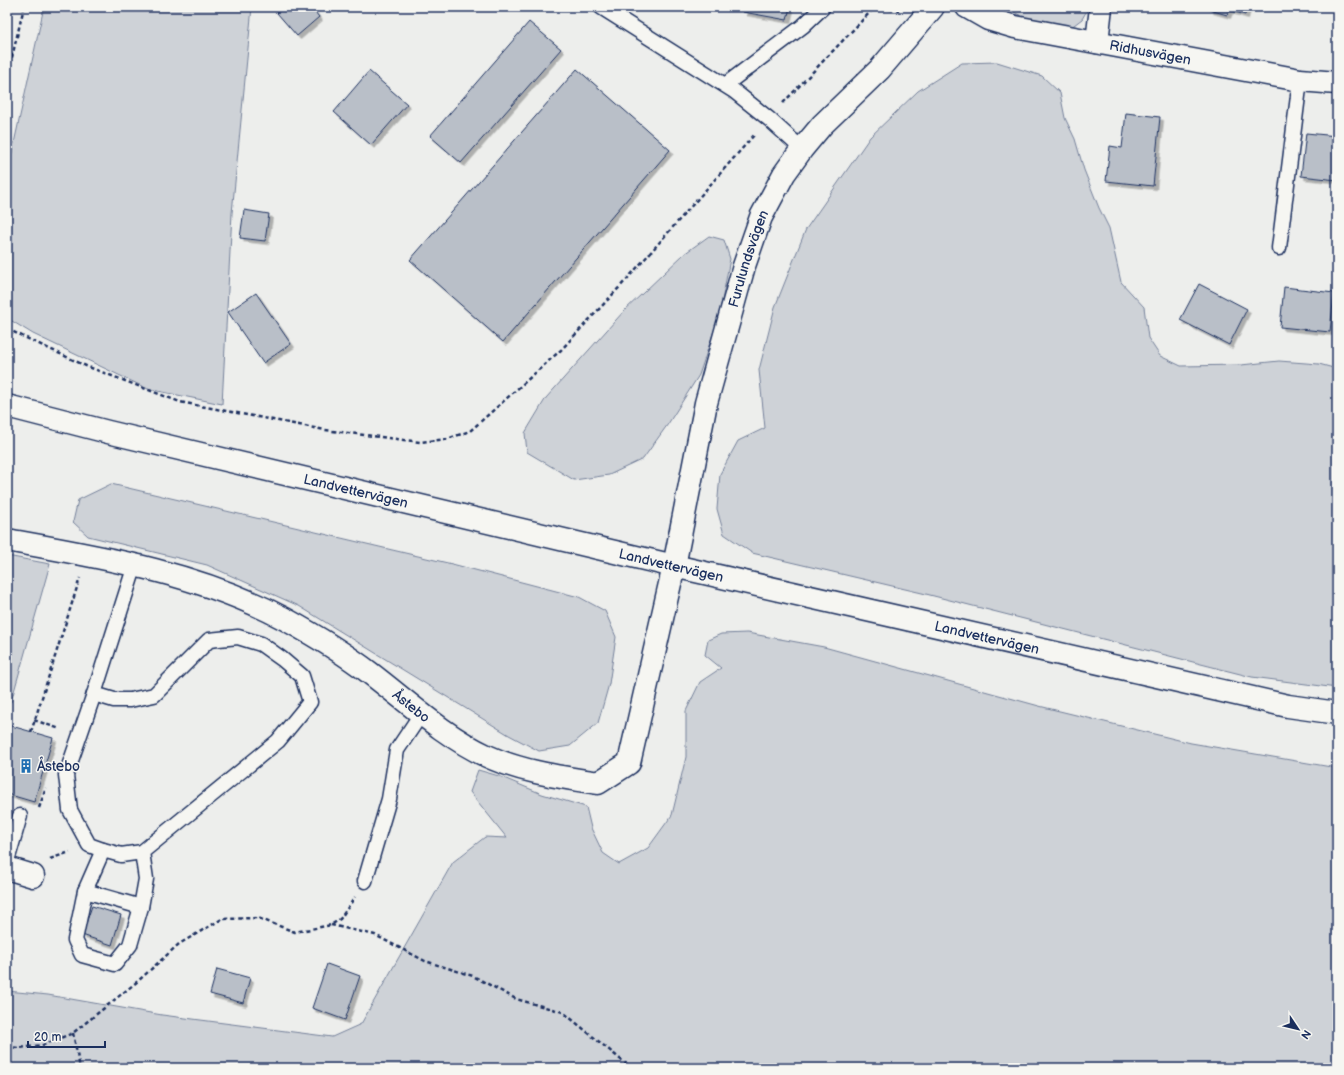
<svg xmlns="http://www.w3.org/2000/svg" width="1344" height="1075" font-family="'Balsamiq Sans',sans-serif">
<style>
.green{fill:#ced2d7;stroke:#74809a}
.building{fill:#b9bfc8;stroke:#1b2f5e;filter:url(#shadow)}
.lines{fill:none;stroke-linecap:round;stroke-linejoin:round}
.service-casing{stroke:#1b2f5e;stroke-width:17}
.minor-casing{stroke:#1b2f5e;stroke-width:25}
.tertiary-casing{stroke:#1b2f5e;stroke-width:25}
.path{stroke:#1b2f5e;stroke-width:2.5;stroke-dasharray:4 3;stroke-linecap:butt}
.service{stroke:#f6f6f2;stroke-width:14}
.minor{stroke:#f6f6f2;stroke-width:22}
.tertiary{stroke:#f6f6f2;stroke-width:22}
.labels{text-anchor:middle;stroke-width:3;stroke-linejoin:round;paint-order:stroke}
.street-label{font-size:14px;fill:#1b2f5e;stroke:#f6f6f2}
.poi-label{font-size:14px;fill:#1b2f5e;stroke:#f6f6f2;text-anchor:start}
</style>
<defs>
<filter id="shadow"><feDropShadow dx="3.5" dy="3.5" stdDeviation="0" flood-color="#0004"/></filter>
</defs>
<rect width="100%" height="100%" fill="#edeeec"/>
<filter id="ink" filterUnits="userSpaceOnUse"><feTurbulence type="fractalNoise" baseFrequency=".025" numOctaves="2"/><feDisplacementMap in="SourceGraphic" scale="8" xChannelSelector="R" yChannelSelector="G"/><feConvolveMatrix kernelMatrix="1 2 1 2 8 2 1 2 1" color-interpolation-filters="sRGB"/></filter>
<g filter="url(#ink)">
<g class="green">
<path d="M44,7H252L232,213L222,404L148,389L33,334L7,318V175Z"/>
<path d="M1007,7H1089L1082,19L1070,28C1047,24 1026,22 1007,7Z"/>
<path d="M997,62L1042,76L1060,93L1065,118L1075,139L1084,170L1099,208L1109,228L1121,282L1144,307L1148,338L1160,356L1181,366L1241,365L1279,361L1319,364L1337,369V688L1252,677L922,593L752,553L724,534L717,509L720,474L738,441L765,428L759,370L775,307L806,229L870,137L918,91L962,63Z"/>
<path d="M709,236L724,240L730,259L719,316L699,375L668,424L643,459L609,475L574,480L527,452L525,433L546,398L624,311L684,254Z"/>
<path d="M111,484L452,564L579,597L605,611L616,637L609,684L598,723L570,746L539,751L509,735L299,606L207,565L88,536L73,522L78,500Z"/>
<path d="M7,556L50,564L11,702L7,704Z"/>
<path d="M747,633L824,647L1039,706L1191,743L1337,768V1068H7V991L48,995L162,1015L332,1037L361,1024L453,862L485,837L507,838L470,792L478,770L499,776L542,794L586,807L591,828L603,853L619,864L648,848L672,815L686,757V711L700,682L721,668L705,655L708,640L721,634Z"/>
</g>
<g class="building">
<path d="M284,7H311L319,17L297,36L277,13Z"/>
<path d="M744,7H790L787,20L743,12Z"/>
<path d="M1211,7H1247L1245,15L1229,10L1227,15L1210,10Z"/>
<path d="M529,22L561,49L461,163L430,136Z"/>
<path d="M577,69L670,150L503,342L410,260Z"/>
<path d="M369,71L407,104L371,145L334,112Z"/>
<path d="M1126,113L1160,117L1153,186L1106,181L1110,146L1122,148Z"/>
<path d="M1306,133L1337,136V180L1301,176Z"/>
<path d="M244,210L269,214L265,241L240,238Z"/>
<path d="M1199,284L1247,309L1229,345L1180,320Z"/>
<path d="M1284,287L1334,293L1330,332L1280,327Z"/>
<path d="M256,293L291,344L263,363L228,312Z"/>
<path d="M8,725L53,738L34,802L7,794Z"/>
<path d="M92,906L121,915L112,945L82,935Z"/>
<path d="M327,964L360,976L345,1020L312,1008Z"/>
<path d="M217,969L250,978L243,1003L210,994Z"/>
</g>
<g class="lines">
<defs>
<g id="service">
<path d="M601,7L734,91L769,119L802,149"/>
<path d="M725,85L803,26L823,7"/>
<path d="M1279,248L1300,80"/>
<path d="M135,565L94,694L114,700H130L154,695L209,640L238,637L261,644L282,659L302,676L310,702L278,741L142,852L146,879L141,907L130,945L115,964L82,955L75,940L85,891L103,850L121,855L142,852"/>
<path d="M94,694L66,775L70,810L89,845L103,850"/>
<path d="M7,861L20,816"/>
<path d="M365,881L389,799L397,750L421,714"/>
<path d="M85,891L141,907"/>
</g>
<g id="minor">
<path id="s1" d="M967,7L988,19L1015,27L1300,80L1337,83"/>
<path d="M1097,42L1101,7"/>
<path id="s2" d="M7,540C102,557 199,573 285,619C314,635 344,653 370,673C408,702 444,736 487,756C522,772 561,777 598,783L629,763L674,566L706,403L744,266L761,217L784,174L802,149L822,125L880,69L933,7"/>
<path d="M7,868L33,876"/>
</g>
<g id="tertiary">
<path id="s3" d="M7,406L108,432L674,566L1288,706L1337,713"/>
</g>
</defs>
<use href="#service" class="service-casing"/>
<use href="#minor" class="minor-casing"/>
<use href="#tertiary" class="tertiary-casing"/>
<g class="path">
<path d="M7,78L24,7"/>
<path d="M783,103L874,8L899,10"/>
<path d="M7,329L86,366L180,402L325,430L420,442L447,439L470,431L561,350L628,278L755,134"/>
<path d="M34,720L60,729"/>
<path d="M31,732L80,578"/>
<path d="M39,808L46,788"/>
<path d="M50,859L70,852"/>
<path d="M331,925L375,935L425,961L473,976L516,999L563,1012L631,1068"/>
<path d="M73,1033L80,1068"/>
<path d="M7,1047L19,1048L43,1045L73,1033L138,981L179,944L222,919L258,918L295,932L331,925L340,919L355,897"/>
</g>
<use href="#service" class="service"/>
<use href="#minor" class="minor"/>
<use href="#tertiary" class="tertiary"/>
</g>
</g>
<defs>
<symbol id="building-bare" viewBox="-9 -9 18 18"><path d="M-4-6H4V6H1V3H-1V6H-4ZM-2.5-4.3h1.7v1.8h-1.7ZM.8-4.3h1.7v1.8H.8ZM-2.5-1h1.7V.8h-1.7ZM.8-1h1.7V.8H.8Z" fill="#1f6fb2" stroke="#f6f6f2" stroke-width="2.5" paint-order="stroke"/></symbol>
</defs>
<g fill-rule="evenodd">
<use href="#building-bare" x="16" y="756" width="20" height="20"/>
</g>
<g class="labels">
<g class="street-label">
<text dy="5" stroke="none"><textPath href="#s1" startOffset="190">Ridhusvägen</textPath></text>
<text dy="5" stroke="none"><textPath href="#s2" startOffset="1205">Furulundsvägen</textPath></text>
<text dy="5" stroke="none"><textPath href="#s3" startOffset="359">Landvettervägen</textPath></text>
<text dy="5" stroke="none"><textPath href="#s3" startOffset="683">Landvettervägen</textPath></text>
<text dy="5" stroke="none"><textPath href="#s3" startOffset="1007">Landvettervägen</textPath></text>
<text dy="5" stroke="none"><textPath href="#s2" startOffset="444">Åstebo</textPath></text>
</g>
<g class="poi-label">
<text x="37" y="771">Åstebo</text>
</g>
</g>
<rect width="1344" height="1075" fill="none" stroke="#f6f6f2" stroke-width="24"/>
<rect x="12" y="12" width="1320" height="1051" fill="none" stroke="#1b2f5e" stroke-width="1.5" filter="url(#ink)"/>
<g transform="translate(1298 1029) rotate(125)" stroke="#f6f6f2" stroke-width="3" paint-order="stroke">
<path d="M0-3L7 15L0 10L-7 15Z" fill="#1b2f5e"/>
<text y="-6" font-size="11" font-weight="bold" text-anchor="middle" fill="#1b2f5e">N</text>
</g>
<path d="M28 1041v6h77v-6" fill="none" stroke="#1b2f5e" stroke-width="2"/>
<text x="34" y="1041" font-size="12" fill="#1b2f5e" stroke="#f6f6f2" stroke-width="3" paint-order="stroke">20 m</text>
</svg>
